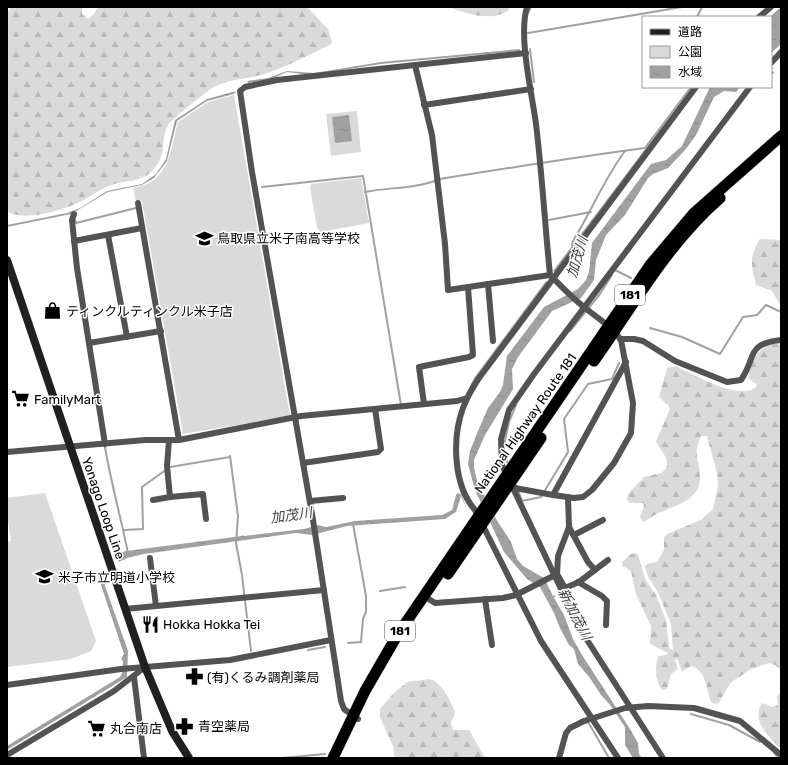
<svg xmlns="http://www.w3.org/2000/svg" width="788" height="765" font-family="Rubik,'Noto Sans JP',sans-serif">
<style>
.forest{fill:url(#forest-firs)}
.green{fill:#dadada}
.water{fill:url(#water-ripples)}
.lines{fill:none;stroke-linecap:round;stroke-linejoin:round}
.stream{stroke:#a1a1a1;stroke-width:2}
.highway-casing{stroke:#dbdbdb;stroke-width:12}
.street{stroke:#535353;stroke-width:6}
.secondary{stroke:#202020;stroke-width:8}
.highway{stroke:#000;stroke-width:11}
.labels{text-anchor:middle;stroke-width:3;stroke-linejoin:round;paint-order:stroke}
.shield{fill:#fff;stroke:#4c4c4c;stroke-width:1}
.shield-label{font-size:12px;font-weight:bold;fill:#000}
.poi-label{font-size:13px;fill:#000;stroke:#fff;text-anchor:start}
.street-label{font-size:13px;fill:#000;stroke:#fff}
.water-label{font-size:14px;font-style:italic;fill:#424242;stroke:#fff}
</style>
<defs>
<pattern id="forest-firs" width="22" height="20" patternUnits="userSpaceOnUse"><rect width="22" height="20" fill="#dadada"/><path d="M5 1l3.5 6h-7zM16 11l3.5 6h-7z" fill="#b9b9b9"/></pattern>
<pattern id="water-ripples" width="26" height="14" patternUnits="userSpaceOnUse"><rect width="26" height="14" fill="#a1a1a1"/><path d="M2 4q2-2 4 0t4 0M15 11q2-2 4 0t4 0" fill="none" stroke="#898989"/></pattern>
</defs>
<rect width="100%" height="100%" fill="#fff"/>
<g class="forest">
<path d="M11,7H84L82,9V14L88,19L94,14L98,7H307L328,29L332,42L330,45C308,55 285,68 261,75C246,79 229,79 214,87C208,90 171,120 168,125C159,142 169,154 151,172C139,183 123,180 109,186C100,189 91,196 82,201C66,209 23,223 7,211V13Z"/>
<path d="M448,7H508L509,10C491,23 467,13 448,7Z"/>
<path d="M760,239L781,240V306L772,291L756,285C751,266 749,256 760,239Z"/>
<path d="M777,344L781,345V670L775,665L769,663L751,669L730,683L719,703L714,704L711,702C706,689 707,672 692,666L682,671L677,658L675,660L678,669L671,674L667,689L662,690C655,681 655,667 658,656L666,655L668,653L650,644L651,626L636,594L631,571L623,566L622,562L631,554L637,553L638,555L645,579L656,595L666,620L669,648L673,650L671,624L658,592L648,577L645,567L647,564L657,562L664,550V538L667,534L701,520L713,509L718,486L717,473L707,436H701C692,454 700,460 700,478C700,500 676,505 659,513C653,515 649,520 643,522L640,517L644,506L643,503H629L627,499L628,494L644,477L661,473C676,463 659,450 656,441L670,409L668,405L659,397L667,368L676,366C692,374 743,403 757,386V384L748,379C751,361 758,345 777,344Z"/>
<path d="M430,679C443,684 450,700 455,712L451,723L453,730H469L485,758H395L393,746L380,717V709L392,695L407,682Z"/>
<path d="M781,691V749C769,737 751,722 762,703L773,707L778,705L777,697Z"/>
</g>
<g class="green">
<path d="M234,95L290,416L183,434L142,201H136L133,188C170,182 170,151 178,122L208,102Z"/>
<path d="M357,111L361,152L331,156L326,114Z"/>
<path d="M361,178L369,223L321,232L317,228L310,187L311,184Z"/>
<path d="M45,493L96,641L91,651L71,659L7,667V542L11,541L7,514V498Z"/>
</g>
<g class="water">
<path d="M781,7V44L771,53L770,17Z"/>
<path d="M520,49V51L381,64L310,75L287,72L269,80L248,83L247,81L268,78L287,71L314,73L381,62Z"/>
<path d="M692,87H695L556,272L553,271Z"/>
<path d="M710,87H740L736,92L724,91L714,97L696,135L686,149L668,168L653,174L648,178L625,215L606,235L596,260L594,280L581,298L552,311L518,357L512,369L513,389L485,435L474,460V467L477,481L496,519L511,542L517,559L523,566L544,578L553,596L556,595L554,598L564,615L573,639L582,655L630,729L638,743L639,754L642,758H633L625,745V727L610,705L601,695L590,678L578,664L574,649L569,645L560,628L554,613L540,587L527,579L504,552L475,490L468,464L470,451L478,431L488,408L500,392L503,385L507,356L544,307L578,289L586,280L589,272L592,243L651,164L666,160L682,146Z"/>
<path d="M236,91L234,94L207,101L177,121L167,161L154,178L142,185L108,192L71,214L7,227V225L67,213L80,208L107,191L142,184L156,174L166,159L175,120L207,99Z"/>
<path d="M349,115L352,141L335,143L332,117Z"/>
<path d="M546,281L548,282L465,396L474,378Z"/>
<path d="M459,488L468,512L461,496L456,512L445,519L347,526L312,535L296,533L144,554L127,558L119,562L116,554L126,551L242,536V535L244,536L304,529L318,525L326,527L355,521L442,515L452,510L456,495L458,493L461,495Z"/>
<path d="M102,571L105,586L128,651L127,677L7,750V746L120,677L122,673L123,661L121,659L124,654L98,576Z"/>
</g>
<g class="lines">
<g class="stream">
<path d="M528,13L531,7"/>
<path d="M697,17L702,7"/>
<path d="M528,33L682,7"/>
<path d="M530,49L534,82"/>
<path d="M771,71L773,73"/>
<path d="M262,187L363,176L401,405"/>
<path d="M365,192C390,187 416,189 440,179C508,168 576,157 645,148L691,87"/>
<path d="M75,220L76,223L136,208"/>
<path d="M549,220L591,212"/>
<path d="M574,246L572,245L573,241C591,212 604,179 625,151"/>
<path d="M615,270L631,278"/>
<path d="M650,328L682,337L720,354L743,317L757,315L766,305L781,312"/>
<path d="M570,331L600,294L612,275"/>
<path d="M504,445L509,422L516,405"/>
<path d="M105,447C111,483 121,518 128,553"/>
<path d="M504,449L508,464"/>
<path d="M230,456L238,516L236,543L242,575L251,651"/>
<path d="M515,482L522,501"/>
<path d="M522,501L541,497L568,452L564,419L588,384L612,379L619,363"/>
<path d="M124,530L143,529L142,487L170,467L230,457"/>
<path d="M380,591L405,587"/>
<path d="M348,643L361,642L363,619L366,612V596L353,524"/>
<path d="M308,650L325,647"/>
<path d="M691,714L729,725L760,742"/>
<path d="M586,723L588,722L609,758"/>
<path d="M774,753L779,758"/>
<path d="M282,758L325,754"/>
</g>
<defs>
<g id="highway">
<path d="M594,361C633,306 668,243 720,198"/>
<path d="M448,574L541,438"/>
<path d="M333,758L365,691L398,634L650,265L694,213L781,136"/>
</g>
</defs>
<use href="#highway" class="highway-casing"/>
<g class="street">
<path d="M759,17L771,7"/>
<path d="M771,63L781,52"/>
<path d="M415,65L432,135L445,244L448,290L550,275"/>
<path d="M424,105L531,89"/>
<path d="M138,203L179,440"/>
<path d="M74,214L72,220L77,268L105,444"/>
<path d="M108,235L127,337"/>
<path d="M74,241L142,228"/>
<path d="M488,284L493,341"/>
<path d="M620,339H634L643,341L675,361L727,382L741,380C757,357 745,344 781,340"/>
<path d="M89,343L161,331"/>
<path d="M424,404L419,367L469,357L473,355L468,287"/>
<path d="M169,440L167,466L170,497L203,494L206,519"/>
<path d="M7,452L145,440H179L301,416L457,401L467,398"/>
<path d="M303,463L378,452L381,449L375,409"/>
<path d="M515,488L553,495L574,498L583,497L592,490L614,463L631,433L633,403L621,340C612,326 597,318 584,307C572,298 561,286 550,275C545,225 542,174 536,124C532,93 518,36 527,7"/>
<path d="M553,495L626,362"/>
<path d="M153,500L170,497"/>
<path d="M310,501L343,498"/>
<path d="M569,527L588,562L595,570"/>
<path d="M574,535L603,520"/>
<path d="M150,558L156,606"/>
<path d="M557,574L565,588L579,582L608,560"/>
<path d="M578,582L602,596L607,601L606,625"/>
<path d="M424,596L435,603L503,598L516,595L557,574L558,556L569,527L568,497"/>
<path d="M485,599L492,645"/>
<path d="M125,609L324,590"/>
<path d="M134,677L144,758"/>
<path d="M7,685L121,669L230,660L331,640"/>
<path d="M358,719L344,709L341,701L313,520L252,172L240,91L245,87L277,80L526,53"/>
<path d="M7,755L114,691L145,667"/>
<path d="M559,758L566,733L570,728L584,721L625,708L648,706L694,708L740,721L781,755"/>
<path d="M618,758L541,641L475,510C453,485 452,438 463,408C467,397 473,387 479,378L696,87"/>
<path d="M663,758L580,629L502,465L501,439L509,410L534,374L750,87"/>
</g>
<path class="secondary" d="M7,260L145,667L172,731L189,758"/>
<use href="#highway" class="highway"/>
</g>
<defs>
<symbol id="school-bare" viewBox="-9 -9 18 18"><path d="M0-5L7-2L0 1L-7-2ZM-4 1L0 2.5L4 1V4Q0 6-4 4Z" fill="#000" stroke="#fff" stroke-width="2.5" paint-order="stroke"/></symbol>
<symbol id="shop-bare" viewBox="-9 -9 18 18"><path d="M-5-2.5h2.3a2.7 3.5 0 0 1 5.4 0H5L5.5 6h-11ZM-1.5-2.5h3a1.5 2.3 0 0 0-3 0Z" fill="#000" stroke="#fff" stroke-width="2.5" paint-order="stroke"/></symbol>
<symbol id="supermarket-bare" viewBox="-9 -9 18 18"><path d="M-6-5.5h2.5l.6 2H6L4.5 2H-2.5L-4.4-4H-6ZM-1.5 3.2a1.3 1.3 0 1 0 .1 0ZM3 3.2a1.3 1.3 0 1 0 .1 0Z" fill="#000" stroke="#fff" stroke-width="2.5" paint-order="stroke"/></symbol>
<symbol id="restaurant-bare" viewBox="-9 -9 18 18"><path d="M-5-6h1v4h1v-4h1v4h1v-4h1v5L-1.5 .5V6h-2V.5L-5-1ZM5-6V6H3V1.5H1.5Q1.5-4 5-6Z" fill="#000" stroke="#fff" stroke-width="2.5" paint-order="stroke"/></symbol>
<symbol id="pharmacy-bare" viewBox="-9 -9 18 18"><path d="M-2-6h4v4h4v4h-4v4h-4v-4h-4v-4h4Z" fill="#000" stroke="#fff" stroke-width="2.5" paint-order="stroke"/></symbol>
</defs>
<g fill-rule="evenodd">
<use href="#school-bare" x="192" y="226" width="25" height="25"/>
<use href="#shop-bare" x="40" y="298" width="25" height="25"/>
<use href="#supermarket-bare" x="8" y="386" width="25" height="25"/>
<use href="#school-bare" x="32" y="564" width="25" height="25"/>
<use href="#restaurant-bare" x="138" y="612" width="25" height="25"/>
<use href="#pharmacy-bare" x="182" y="664" width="25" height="25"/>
<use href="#pharmacy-bare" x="172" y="714" width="25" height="25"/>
<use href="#supermarket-bare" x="84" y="716" width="25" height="25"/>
</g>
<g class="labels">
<g class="shield">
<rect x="615" y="285" width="30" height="20" rx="3"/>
<rect x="385" y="621" width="30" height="20" rx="3"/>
</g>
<g class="shield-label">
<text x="630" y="299">181</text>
<text x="400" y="635">181</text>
</g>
<g class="poi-label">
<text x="217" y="243">鳥取県立米子南高等学校</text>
<text x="66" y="316">ティンクルティンクル米子店</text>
<text x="34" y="404">FamilyMart</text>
<text x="58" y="582">米子市立明道小学校</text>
<text x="163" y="629">Hokka Hokka Tei</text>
<text x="207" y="682">(有)くるみ調剤薬局</text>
<text x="198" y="731">青空薬局</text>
<text x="110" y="733">丸合南店</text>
</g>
<g class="street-label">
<text transform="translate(525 423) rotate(-55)" y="5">National Highway Route 181</text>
<text transform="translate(104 508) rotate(71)" y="5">Yonago Loop Line</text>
</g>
<g class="water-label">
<text transform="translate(577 257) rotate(-73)" y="5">加茂川</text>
<text transform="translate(291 515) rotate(-8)" y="5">加茂川</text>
<text transform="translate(575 614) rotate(63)" y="5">新加茂川</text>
</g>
</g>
<rect width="788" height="765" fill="none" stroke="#000000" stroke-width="16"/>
<rect x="642" y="16" width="130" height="72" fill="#ffffff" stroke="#999999"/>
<rect x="650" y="29" width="20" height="6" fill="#202020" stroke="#999999"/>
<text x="678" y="36" font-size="12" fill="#000000">道路</text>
<rect x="650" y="46" width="20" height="12" fill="#dadada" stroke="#999999"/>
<text x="678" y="56" font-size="12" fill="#000000">公園</text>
<rect x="650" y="66" width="20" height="12" fill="url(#water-ripples)" stroke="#999999"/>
<text x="678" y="76" font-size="12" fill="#000000">水域</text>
</svg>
